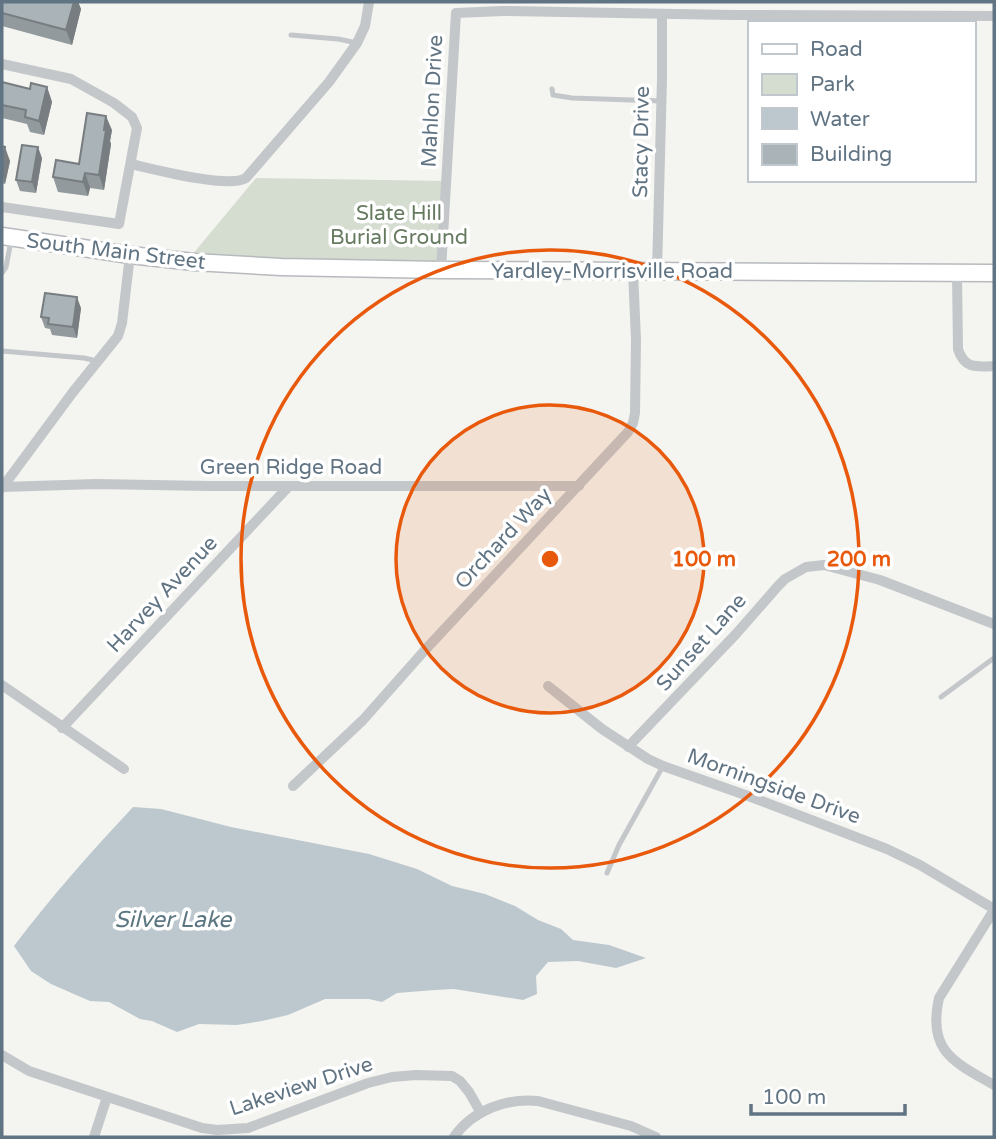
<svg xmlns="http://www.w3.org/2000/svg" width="996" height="1139" font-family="'Varela Round',sans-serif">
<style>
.green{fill:#d5dcd0}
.water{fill:#bcc8cd}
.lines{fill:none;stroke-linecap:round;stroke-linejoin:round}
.primary-casing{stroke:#b6babe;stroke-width:19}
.lane{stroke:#c3c7ca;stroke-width:5}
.street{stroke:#c3c7ca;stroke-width:10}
.primary{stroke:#fff;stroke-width:16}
.wall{fill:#929a9d}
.shaded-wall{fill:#777d80}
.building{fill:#aab3b7;stroke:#777d80;stroke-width:2}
.ring{fill:none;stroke:#e8590c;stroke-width:3.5}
.labels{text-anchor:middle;stroke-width:7;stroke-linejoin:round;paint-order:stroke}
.street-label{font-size:21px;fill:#617483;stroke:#fff}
.park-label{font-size:21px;fill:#667a60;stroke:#fff}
.water-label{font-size:23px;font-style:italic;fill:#5c7781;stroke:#fff}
.centre{fill:#e8590c;stroke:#fff;stroke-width:3.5}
.ring-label{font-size:21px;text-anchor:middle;font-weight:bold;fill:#e8590c;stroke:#fff;stroke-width:7;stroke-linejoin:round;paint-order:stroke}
</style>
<rect width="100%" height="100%" fill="#f4f4f0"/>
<path class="green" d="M256,178L446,181L441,270L187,261Z"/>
<path class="water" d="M133,807L161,809L231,827L369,854L417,869L452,886L485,894L515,906L538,920L561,929L573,940L609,945L646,958L616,968L578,961L548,962L536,976L537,994L523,1000L454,989L435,990L397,993L382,1002L369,999H325L288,1015L262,1021L237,1025L199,1024L177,1032L152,1021L140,1019L109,1002L90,1001L51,984L31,971L14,946C51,897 91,852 133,807Z"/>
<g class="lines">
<defs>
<path id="primary" d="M2,236L130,255L194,262L281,267L441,270L994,273"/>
</defs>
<use href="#primary" class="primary-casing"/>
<g class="lane">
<path d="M291,35L338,39L357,43"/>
<path d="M552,89L553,95L572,98L661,101"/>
<path d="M2,273L6,267L11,241"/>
<path d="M2,351L84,358L97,361"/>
<path d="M941,697L994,658"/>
<path d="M607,873L619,845L663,766"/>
</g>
<g class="street">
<path d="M2,64L71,79L114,103L132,117L137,128L119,224L2,207"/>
<path d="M131,164C153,169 228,189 246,178L329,82L357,43L365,26L369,2"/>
<path d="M441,270L456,13L503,11L732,15L994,16"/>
<path d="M657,271L662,79V14"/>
<path d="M957,273L958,349C964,369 977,367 994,366"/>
<path d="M3,487L96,484L209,486H579"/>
<path d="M2,488L73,392L118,336L122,323L130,255"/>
<path d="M2,685L124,769"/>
<path d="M548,686L602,729L648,759L663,766L751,797L887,849L920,865L994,909"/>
<path d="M62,728L289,486"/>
<path d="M628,747L736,634L778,586L785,579L806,567L824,565L880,580L994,624"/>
<path d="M293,786L363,720L425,650L628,432L633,423L635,413L636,340L633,271"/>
<path d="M994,910L939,998C927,1051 954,1062 994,1085"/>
<path d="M2,1055L29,1071L202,1128L217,1130L248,1128L368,1083L392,1077L416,1075L452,1076L460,1081L469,1092L481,1113"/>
<path d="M94,1137L107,1097"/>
<path d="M454,1137C473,1110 506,1098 538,1101L631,1126L656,1137"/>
</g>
<use href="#primary" class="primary"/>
</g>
<g class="wall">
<path d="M2,2H78L81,9L72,45L2,26Z"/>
<path d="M2,82L30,89L47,87L52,102L44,135L30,132L27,124L2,118Z"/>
<path d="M112,130L110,141L111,144L104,190L90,188L88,196L58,192L53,177L79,164Z"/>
<path d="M2,146L10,161L5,184L2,183Z"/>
<path d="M42,158L36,193L20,191L16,180Z"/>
<path d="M81,308L77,338L52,335L50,329L45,328L41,317Z"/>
</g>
<g class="shaded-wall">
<path d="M74,2H78L81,9L72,45L66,30Z"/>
<path d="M47,87L52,102L44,135L39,121Z"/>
<path d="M106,116L112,130L110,141L111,144L104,190L99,175Z"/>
<path d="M5,147L10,161L5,184L2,174V162Z"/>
<path d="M38,147L42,158L36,193L32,182Z"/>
<path d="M85,173L90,188L88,196L83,182Z"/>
<path d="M77,297L81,308L77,338L73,327Z"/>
</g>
<g class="building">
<path d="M2,2H74L66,30L2,13Z"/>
<path d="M2,82L30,89L31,83L47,87L39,121L25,117L26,110L2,105Z"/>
<path d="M87,113L106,116L104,130H106L99,175L85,173L83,182L53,177L56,160L79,164Z"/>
<path d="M22,145L38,147L32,182L16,180Z"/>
<path d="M2,146L5,147L2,162Z"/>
<path d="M45,293L77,297L73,327L48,324L49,318L41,317Z"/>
</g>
<circle cx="550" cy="559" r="154" fill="#e8590c" fill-opacity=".12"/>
<g class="ring">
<circle cx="550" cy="559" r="154"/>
<circle cx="550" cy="559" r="309"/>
</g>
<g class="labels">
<g class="street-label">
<text transform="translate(432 101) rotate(-87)" y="7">Mahlon Drive</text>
<text transform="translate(641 142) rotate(-89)" y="7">Stacy Drive</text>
<text transform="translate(116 251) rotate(7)" y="7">South Main Street</text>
<text x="612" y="278">Yardley-Morrisville Road</text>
<text x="291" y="474">Green Ridge Road</text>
<text transform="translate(503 538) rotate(-47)" y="7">Orchard Way</text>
<text transform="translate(162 594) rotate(-47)" y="7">Harvey Avenue</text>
<text transform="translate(701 642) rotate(-48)" y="7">Sunset Lane</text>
<text transform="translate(774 786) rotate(20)" y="7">Morningside Drive</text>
<text transform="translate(301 1086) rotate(-18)" y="7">Lakeview Drive</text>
</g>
<g class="park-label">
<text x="399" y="220">Slate Hill<tspan x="399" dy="24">Burial Ground</tspan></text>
</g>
<g class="water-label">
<text x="173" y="927">Silver Lake</text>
</g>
</g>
<circle cx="550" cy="559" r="10" class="centre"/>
<g class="ring-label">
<text x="704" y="566">100 m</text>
<text x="859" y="566">200 m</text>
</g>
<rect width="996" height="1139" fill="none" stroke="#617483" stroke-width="7"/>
<rect x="748" y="21" width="228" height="161" fill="#ffffff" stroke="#c0c7cd" stroke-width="2"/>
<rect x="762" y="44" width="35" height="10" fill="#ffffff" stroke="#c0c7cd" stroke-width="2"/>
<text x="810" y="56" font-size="21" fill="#617483">Road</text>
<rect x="762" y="74" width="35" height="21" fill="#d5dcd0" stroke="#c0c7cd" stroke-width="2"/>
<text x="810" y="91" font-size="21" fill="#617483">Park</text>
<rect x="762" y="108" width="35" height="21" fill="#bcc8cd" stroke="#c0c7cd" stroke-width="2"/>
<text x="810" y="126" font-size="21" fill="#617483">Water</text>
<rect x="762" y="144" width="35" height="21" fill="#aab3b7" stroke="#c0c7cd" stroke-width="2"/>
<text x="810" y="161" font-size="21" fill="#617483">Building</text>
<path d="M751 1104v10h154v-10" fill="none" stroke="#617483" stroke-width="3.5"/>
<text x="762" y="1104" font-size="21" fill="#617483" stroke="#ffffff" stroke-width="5" paint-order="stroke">100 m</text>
</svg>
